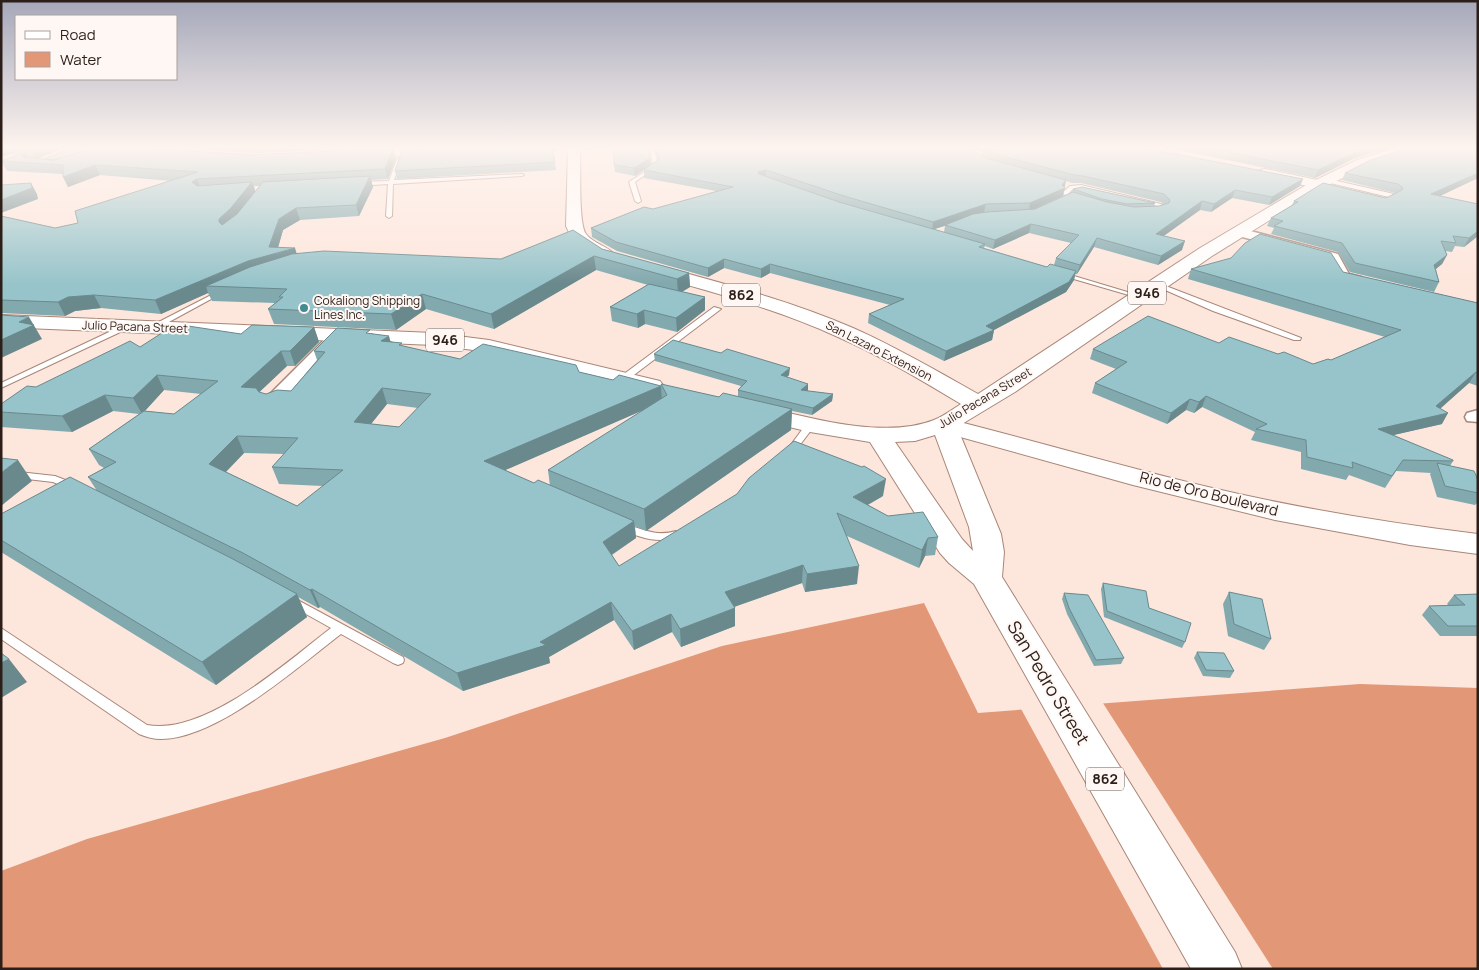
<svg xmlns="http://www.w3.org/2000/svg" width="1479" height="970" font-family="Manrope,sans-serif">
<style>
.water{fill:#e29776}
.pier{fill:#fde6dc}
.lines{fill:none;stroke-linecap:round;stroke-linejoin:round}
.lane-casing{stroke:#a98677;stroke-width:2}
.street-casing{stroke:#a98677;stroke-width:3}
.secondary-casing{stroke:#a98677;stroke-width:2}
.primary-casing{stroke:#a98677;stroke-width:2}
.lane{fill:#fff;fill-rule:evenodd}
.street{fill:#fff;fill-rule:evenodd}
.secondary{fill:#fff;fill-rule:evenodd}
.primary{fill:#fff;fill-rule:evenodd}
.wall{fill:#82a9ae;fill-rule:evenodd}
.shaded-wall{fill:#6a898d}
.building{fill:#97c4ca;stroke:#6a898d;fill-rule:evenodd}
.poi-dot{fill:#438a93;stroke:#fff7f4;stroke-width:2}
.labels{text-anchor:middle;stroke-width:4;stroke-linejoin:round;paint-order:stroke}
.far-poi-label{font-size:12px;fill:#2c1e18;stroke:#fff7f4;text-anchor:start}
.far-street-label{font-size:12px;fill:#2c1e18;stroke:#fff7f4}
.shield{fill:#fff7f4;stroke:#6b5f5a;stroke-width:1}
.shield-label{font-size:14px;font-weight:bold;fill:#2c1e18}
.street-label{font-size:15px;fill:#2c1e18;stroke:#fff7f4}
.near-street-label{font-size:18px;fill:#2c1e18;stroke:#fff7f4}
</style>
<rect width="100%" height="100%" fill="#fde6dc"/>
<path class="water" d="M924,603L978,713L1360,684L1478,688V969H1V871L87,839L445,738L722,646Z"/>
<path class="pier" d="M1101,700L1273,969H1163L1020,707Z"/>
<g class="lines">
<defs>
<g id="lane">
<path d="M650,148H654L658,166L635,182L641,201L638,203L635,201L629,182L653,166Z"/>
<path d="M397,159L401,160L394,180L522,174L524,175L522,176L393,184L392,216L389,218L386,216L388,184L358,186L355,184L358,182L389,181Z"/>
<path d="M1324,178L1394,194L1397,196L1384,204L1381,202L1382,201L1389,197L1322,181Z"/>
<path d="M1081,185L1161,204L1166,209C1145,221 1081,207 1062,193L1070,186ZM1073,189H1081L1157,206L1159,208C1135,215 1091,204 1069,193Z"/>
<path d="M1060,273H1064L1144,297L1139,298L1060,275Z"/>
<path d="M1158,283L1301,338L1300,340H1294L1213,311L1156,286V284Z"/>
<path d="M219,291L224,292L156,329H150L149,327Z"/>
<path d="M714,307L721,309L626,381H620V377Z"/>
<path d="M124,325H130L131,327L1,388V383Z"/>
<path d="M810,422L815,425L793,454H787L785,452L787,450L807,423Z"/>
<path d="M1,470L55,476L73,483L74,485L70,490L66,491L61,488L62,486L53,482L1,476Z"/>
<path d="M624,524C643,529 656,537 676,531L681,535L680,537C658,544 641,538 620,529L619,527L620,525Z"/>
<path d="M292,597L403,657L404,660L403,663L398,665L393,663L341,634C298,667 217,739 161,739C154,739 146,737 139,734L1,639V628L147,725C205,736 287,662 331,628L288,604L286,601L288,598Z"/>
</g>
<g id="street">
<path d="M1239,228L1338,254L1349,274L1361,277L1363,280L1361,283L1356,284L1339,280L1328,260L1235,235L1233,232Z"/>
<path d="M336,332L342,334L344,337L342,340L280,406L273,408L266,406L264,402L266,398L330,334Z"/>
<path d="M1478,410V422L1467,421L1465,417L1467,413Z"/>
</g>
<g id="secondary">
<path d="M1265,169L1322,181L1324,184L1322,187L1317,188L1260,176L1258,173L1260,170Z"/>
<path d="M944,418C1032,440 1120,466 1208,487C1297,508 1387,523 1478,534V554L1410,545L1275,520L1133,485L935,430L932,425L935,420Z"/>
</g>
<g id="primary">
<path d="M68,148H128L133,152L127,156L74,152Z"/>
<path d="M391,148H477L471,152L358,158L352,154L358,150Z"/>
<path d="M568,148H580C581,165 578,223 586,234C594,244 608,246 615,255L612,259C592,264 573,243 566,226Z"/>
<path d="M1395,148H1415L1413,151L1367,166L1318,190L1212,256L1015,392L957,427L1001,534L1004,552L1002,577L1235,952L1242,969H1191L974,584L949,563L940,553L870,442L810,432L747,417L744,412L747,407L756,405C807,417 884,440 934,420C944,416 953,409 961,404C921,380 881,356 838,337C777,309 712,292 648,274L645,270L648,266L654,265L660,266C725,284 791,301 853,328C896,347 937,371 978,394L1200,248L1308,184L1357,160ZM935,435L969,527L973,551L962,539L895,442L915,441Z"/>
<path d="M1,315L434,333L489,340L660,381L664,386L660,391L652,393L489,352L434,345L1,327Z"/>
</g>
</defs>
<use href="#lane" class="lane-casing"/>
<use href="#street" class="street-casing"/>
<use href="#secondary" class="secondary-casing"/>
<use href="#primary" class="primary-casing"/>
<use href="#lane" class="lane"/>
<use href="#street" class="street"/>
<use href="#secondary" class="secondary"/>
<use href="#primary" class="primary"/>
</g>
<g class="wall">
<path d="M1,148H63L39,158L44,159L84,151L396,158L388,179L371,180L373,187L359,216L300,220L283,230L278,248L297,254L501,259L602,249L689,273L690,287L682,292L705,297V310L677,332L645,324L638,328L612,321L610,307L648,285L596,270L494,329L426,309L396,330L274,324L268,309L275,303L212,301L208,293L161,314L101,308L75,311L65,316L1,313V216L55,228L78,223L172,181L100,175L68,187L63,174L7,171L1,161L16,155L15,153L1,157ZM254,186H260L255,192Z"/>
<path d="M181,148H345L256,153Z"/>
<path d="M429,148H558L557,151H553L556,170L397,179L395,171Z"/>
<path d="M581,148H611L582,150Z"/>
<path d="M655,148H1138L1303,179L1300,186L1269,205L1232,198L1211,212L1200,210L1163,236L1182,250L1158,265L1094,247L1077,274H1075L1074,280L1066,292L994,330L992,340L944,361L868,323L869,314L890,305L770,273L761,278L724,268L708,277L617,251L592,237L591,228L716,191L644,178V170L658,160ZM976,149L982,151L981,155L990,159L975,152V150ZM1066,181L1072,183H1081L1161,202L1164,205L1159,206H1154L1155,203L1073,189L1072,192L1035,209L1032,210L1063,196ZM945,226L944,232L934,229ZM1029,233L1071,243L1056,258L1054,265L1047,267L984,248L985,246L993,249Z"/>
<path d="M1169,148H1400L1373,152L1353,159L1315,178Z"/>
<path d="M1478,148V178L1440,196L1478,204V236L1464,247L1455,246L1452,252L1445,251L1447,255L1442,264L1436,269L1439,282L1434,292L1350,272L1338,252L1271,234L1274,228L1267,226L1271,218L1292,205L1294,201L1386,198L1395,193L1342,180L1345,173Z"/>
<path d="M650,158L651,165L635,176L615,172L614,165Z"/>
<path d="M1191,269L1343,272L1478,303V386L1469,383L1440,408L1442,424L1393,435L1453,461L1450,466L1478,480V502L1475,505L1437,497L1430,474L1431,473L1396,471L1385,488L1349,475L1346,480L1301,469V452L1251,440L1255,432L1202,407L1194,413L1186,410L1167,424L1092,393L1095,383L1116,369L1090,359L1093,349L1219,343L1278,354L1313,364L1331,360L1385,337L1188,279Z"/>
<path d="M314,327L319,342L295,366H287L259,392L266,394L291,391L317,360L314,351L371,333L403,346L460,359L579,372L613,380L661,386V399V384L719,397L738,396V390L741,386L655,361L654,354L789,375L787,377L808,391L833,394L832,401L812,415L792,411L791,430L646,531L635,526L636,538L612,555L619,566L883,496L868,505L888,516L938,537L935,555L925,556L919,568L847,536L857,584L805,592L802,583L734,607L735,608V626L681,647L672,632L634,650L614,620L549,657L550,663L463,691L320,607L318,608L298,597L307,617L216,685L1,552V514L97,491L88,477L104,468L99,465L89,449L139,414L113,411L72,432L1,427V404L36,387L140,347L241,334ZM164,390L201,394L174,414L145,411ZM387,404L418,408L399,427L371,424ZM645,409L548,470L550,486L534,483L505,470ZM244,453L284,454L272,467L279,484L323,486L297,506L226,472Z"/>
<path d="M1103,583L1149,608L1185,642L1182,648L1104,617L1101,589Z"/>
<path d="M1229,592L1271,639L1264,650L1228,636L1223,604Z"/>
<path d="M1064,593L1124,658L1121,664L1094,666L1067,614L1062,599Z"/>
<path d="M1478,594V636H1440L1422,615L1429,606L1448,605L1447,604L1454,595Z"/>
<path d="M1197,652L1234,671L1230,678L1203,676L1194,658Z"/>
</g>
<g class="shaded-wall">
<path d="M31,148L14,151L15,153L1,157V149Z"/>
<path d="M41,148H63L35,160L32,152Z"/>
<path d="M254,148H345L256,153Z"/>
<path d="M393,148L396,158L388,179L385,169Z"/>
<path d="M1367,148H1400L1373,152L1353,159L1315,178L1318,170L1356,152Z"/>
<path d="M25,152L30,162H25L21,155Z"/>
<path d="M650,158L651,165L635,176L634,168Z"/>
<path d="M95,165L100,175L68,187L63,177Z"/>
<path d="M766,170V177L758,179V172Z"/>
<path d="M1478,173V178L1427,202L1431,194Z"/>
<path d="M370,176L373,187L359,216L356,205Z"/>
<path d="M197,179L201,189L192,182Z"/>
<path d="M1303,179L1300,186L1269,205L1272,197Z"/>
<path d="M1066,180L1063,196L1029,211L1030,203L1062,185Z"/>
<path d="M252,182L256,193L224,231L219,222V219Z"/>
<path d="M31,183L37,194L38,199L1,213V200Z"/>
<path d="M1235,190L1232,198L1211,212L1214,204Z"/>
<path d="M1202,201L1200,210L1154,243L1156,234Z"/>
<path d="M986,204L984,212L932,230L933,222Z"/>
<path d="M296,208L300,220L283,230L276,254L295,248L299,261L206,286L208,293L161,314L155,300L248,261L269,247L279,219Z"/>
<path d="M1031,224L1029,233L993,249L995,240Z"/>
<path d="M1478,231V236L1464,247L1469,238Z"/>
<path d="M1097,238L1094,247L1077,274L1080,265Z"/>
<path d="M1185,241L1182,250L1158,265L1161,256Z"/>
<path d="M1447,255L1442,264L1429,274L1434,265Z"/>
<path d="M594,256L596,270L494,329L491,314Z"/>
<path d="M724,259V268L708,277V268Z"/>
<path d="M770,264V273L761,278V269Z"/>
<path d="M1076,271L1074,280L1066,292L994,330L992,340L944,361L946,351Z"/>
<path d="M689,273L690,287L678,294L677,279Z"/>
<path d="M422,294L426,309L396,330L391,314Z"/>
<path d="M94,295L101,308L75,311L65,316L58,302L68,297Z"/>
<path d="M705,297V310L677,332L676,318Z"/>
<path d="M644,310L645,324L638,328L637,314Z"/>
<path d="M29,317L42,339L1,358V340L19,322Z"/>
<path d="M314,327L319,342L295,366L290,351Z"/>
<path d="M389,336L393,351L381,341Z"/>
<path d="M281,351L287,366L248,403L241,387Z"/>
<path d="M790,368L789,375L780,383L781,375Z"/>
<path d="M1476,372L1469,383L1431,417L1448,413L1442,424L1372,440L1378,429L1436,406Z"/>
<path d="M157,375L164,390L142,414L133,398Z"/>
<path d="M808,384V391L801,390Z"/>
<path d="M661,386L662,402L487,478L484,461Z"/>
<path d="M382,388L387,404L359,439L354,422Z"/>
<path d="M833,394L832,401L812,415L813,408Z"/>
<path d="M105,395L113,411L72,432L62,416Z"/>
<path d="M1206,396L1202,407L1194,413L1199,402Z"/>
<path d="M1190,399L1186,410L1167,424L1171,413Z"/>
<path d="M792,409L791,430L646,531L644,509Z"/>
<path d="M237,436L244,453L217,481L209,464Z"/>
<path d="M18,460L32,481L1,506V473Z"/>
<path d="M886,479L883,496L851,514L853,497Z"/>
<path d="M634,521L636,538L605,559L603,542Z"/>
<path d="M928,538L925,556L919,568L922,550Z"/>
<path d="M803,565L802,583L725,610V592Z"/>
<path d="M859,566L857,584L805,592L807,574Z"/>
<path d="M312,589L320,607L318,608L310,590Z"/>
<path d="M297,594L307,617L216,685L202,662Z"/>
<path d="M611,602L614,620L549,657L550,663L463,691L457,673L540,642Z"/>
<path d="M735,608V626L681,647L680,629Z"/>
<path d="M671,614L672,632L634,650L632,631Z"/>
<path d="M9,659L27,682L1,698V663Z"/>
</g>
<g class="building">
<path d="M24,148H41L32,152L14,151Z"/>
<path d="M93,148H141L252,155L393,148L385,169L197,179L192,182L197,186L252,182L230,209L219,219V222L222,225L237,214L263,182L370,176L356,205L296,208L279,219L269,247L295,248L248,261L155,300L94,295L68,297L58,302L1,300V216L55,228L78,223L75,211L198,172L95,165L63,177V165L1,161L25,152L21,155L23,157L54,160Z"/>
<path d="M429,148H552L555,162L395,171L402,150Z"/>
<path d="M614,148H649L650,158L634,168L614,165Z"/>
<path d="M656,148H975V152L986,158L1066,180L1062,185L1065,188L1030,203L986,204L933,222L844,196L766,170L758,172L759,174L839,202L985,244L979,247L1047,267L1050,264L1076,271L1069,282L986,326L994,330L946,351L869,314L904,299L770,264L761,269L724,259L708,268L616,242L591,228L644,207L653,209L733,187L644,170L659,159Z"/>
<path d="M984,148H1138L1176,154L1303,179L1272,197L1235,190L1214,204L1202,201L1156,234L1185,241L1161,256L1097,238L1080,265L1056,258L1079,235L1031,224L995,240L945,225L973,214L987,212L1035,209L1073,192L1107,202L1134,207L1159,206L1169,203L1170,200L1164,194L1083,176L1074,175L1002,156Z"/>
<path d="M1208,148H1367L1356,152L1318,170Z"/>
<path d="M1409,148H1478V173L1431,194L1478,204V231L1469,238L1453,236L1456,243L1441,241L1447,255L1434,265L1439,282L1355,263L1342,243L1274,226L1283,221L1271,218L1298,202L1294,201L1323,183L1386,198L1402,190L1403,188L1398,184L1345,173L1371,160Z"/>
<path d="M70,149L84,151L54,160L44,159Z"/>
<path d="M31,183L32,188L1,200V185Z"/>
<path d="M1082,187L1155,203L1127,204L1102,199L1073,189Z"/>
<path d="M573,230L602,249L689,273L677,279L594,256L491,314L422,294L391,314L268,309L283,297H279L287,289L206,286L250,267L292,254L324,251L501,259Z"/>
<path d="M1260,234L1331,253L1343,272L1478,303V373L1476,372L1436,406L1448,413L1378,429L1453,460V461L1403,460L1392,476L1352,462L1353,468L1307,457L1306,440L1256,429L1267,424L1206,396L1199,402L1190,399L1171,413L1095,383L1127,362L1093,349L1148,316L1219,343L1229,337L1278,354L1284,352L1313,364L1328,359L1331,360L1401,330L1191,269L1231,258L1245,243Z"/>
<path d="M649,284L705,297L676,318L644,310L637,314L610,307Z"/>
<path d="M1,315L29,317L19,322L34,325L1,340Z"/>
<path d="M252,325L314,327L290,351H281L241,387L256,388L259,392L266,394L277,390L291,391L325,352L314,351L337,328L370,330L366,333L389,336L381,341L402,343L399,345L460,359L483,344L576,365L579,372L613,380L619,375L661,386L484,461L534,483L538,480L634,521L603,542L619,566L737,494L749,478L794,441L862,467L864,466L886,479L853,497L888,516L923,512L938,537L928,538L922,550L837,513L859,566L807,574L803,565L725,592L735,608L680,629L671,614L632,631L611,602L540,642L546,645L457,673L312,589L310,590L243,553L88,477L116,462L89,449L144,411L174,414L218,381L157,375L133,398L105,395L62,416L1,412V404L27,386L36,387L130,341L140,347L165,331L180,332L188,326L241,334ZM382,388L431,394L399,427L354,422ZM237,436L298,438L272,467L343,470L297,506L209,464Z"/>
<path d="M673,340L721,353L727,349L790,368L781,375L808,384L801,390L833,394L813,408L738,390L747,381L654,354Z"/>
<path d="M661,384L719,397L723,393L792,409L644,509L548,470L667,395Z"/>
<path d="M1,458L18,460L1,473Z"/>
<path d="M1437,463L1474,471L1478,480V493L1445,486Z"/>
<path d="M70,477L231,558L297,594L202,662L1,540V514Z"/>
<path d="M1103,583L1146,591L1149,608L1191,623L1185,642L1107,611Z"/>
<path d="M1229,592L1262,599L1271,639L1234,624Z"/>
<path d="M1064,593L1088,595L1124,658L1096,660L1069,608Z"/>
<path d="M1478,594V626H1448L1429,606L1465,605L1454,595Z"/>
<path d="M1197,652L1224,653L1234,671L1206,670Z"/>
<path d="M1,653L9,659L1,663Z"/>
</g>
<linearGradient id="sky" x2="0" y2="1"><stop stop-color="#a5a8ba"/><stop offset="0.52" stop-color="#fef4ef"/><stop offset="1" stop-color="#fef4ef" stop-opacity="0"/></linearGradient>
<rect width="1479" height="284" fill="url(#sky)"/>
<circle class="poi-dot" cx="304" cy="308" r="5"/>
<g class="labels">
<g class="far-poi-label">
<text x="314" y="305">Cokaliong Shipping<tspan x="314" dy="14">Lines Inc.</tspan></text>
</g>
<g class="far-street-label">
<text transform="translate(135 327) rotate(2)" y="4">Julio Pacana Street</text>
<text transform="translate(879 351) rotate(27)" y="4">San Lazaro Extension</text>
<text transform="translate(985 398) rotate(-31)" y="4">Julio Pacana Street</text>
</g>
<g class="shield">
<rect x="1128" y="281.5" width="38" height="23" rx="4"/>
<rect x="722" y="283.5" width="38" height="23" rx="4"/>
<rect x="426" y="328.5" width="38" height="23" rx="4"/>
<rect x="1086" y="767.5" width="38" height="23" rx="4"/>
</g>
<g class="shield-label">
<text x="1147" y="298">946</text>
<text x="741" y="300">862</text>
<text x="445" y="345">946</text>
<text x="1105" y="784">862</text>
</g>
<g class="street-label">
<text transform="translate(1209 494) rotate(14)" y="5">Rio de Oro Boulevard</text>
</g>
<g class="near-street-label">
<text transform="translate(1048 683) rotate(59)" y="6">San Pedro Street</text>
</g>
</g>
<rect width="1479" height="970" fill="none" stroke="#2c1e18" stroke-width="5"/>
<rect x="15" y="15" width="162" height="65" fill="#fff7f4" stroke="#aba09c"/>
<rect x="25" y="31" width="25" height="8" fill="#ffffff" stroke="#aba09c"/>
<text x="60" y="40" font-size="15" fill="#2c1e18">Road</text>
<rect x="25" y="52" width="25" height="15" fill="#e29776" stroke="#aba09c"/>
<text x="60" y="65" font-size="15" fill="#2c1e18">Water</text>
</svg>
